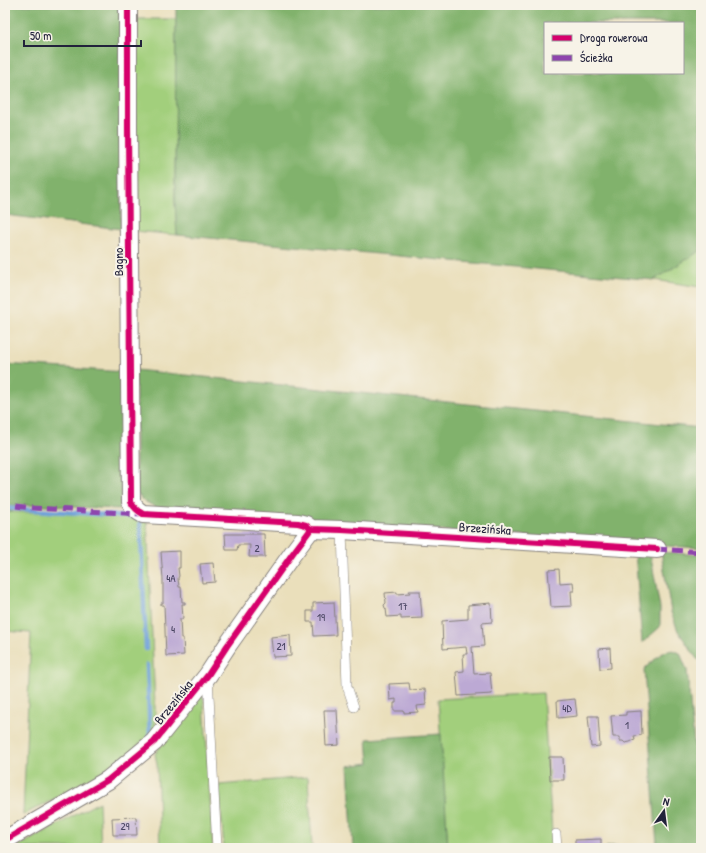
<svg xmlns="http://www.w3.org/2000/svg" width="706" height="853" font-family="'Patrick Hand',sans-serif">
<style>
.green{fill:#a2cf7c;stroke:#62785c}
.forest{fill:#81b26c;stroke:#526a54;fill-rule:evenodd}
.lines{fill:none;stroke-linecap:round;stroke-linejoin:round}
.stream{stroke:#6fa1da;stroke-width:4.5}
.building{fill:#bca9d4}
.service-casing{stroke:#86807b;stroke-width:10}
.minor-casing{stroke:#86807b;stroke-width:20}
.service{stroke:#fff;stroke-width:9}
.minor{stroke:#fff;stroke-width:18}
.quiet{stroke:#8e44ad;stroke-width:5;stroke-dasharray:10 5;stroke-linecap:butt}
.cycleway-casing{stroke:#f7f3e8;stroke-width:8}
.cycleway{stroke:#d6006c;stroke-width:6}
.labels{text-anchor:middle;stroke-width:4;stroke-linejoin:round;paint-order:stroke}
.number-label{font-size:11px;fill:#484461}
.street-label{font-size:13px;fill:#22223b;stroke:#f7f3e8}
</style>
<rect width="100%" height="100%" fill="#f7f3e8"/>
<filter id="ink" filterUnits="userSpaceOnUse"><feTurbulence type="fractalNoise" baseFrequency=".025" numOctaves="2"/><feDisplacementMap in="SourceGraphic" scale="8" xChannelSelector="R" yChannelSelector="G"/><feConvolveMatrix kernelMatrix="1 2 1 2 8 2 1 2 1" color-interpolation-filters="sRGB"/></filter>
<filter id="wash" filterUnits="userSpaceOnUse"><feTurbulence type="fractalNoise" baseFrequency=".012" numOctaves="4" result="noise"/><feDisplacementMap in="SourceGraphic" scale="16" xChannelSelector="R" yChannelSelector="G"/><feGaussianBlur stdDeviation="0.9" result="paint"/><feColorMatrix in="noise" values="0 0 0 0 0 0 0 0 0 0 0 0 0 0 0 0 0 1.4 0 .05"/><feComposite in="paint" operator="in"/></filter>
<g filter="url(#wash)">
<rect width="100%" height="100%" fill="#eadfbb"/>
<g class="green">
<path d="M135,19H176L175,202L177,235L135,231Z"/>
<path d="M701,250V287L654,280Z"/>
<path d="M5,512H37L147,518L156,730L108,771L23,815L31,633L5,631Z"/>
<path d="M203,687L213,848H160L157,764L155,754Z"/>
<path d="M543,693L553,848H448L438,699Z"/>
<path d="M308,777L312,848H224L219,785Z"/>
<path d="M99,802L101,848H15Z"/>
</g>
<g class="forest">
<path d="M5,5H122L121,229L5,215Z"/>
<path d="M176,5H701V250L654,280L177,235L175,202ZM545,23H683V73H545Z"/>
<path d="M5,364L124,372L122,509L21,505L12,506V512H5Z"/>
<path d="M136,370L701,428V548L634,544L163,511L144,501L136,492Z"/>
<path d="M635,551L650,552L660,608V627L642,643Z"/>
<path d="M661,552L701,555V663L697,659L678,631L671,612Z"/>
<path d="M673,650L680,653L687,670L701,816V848H607V846L657,845L644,669L663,652Z"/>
<path d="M441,734L448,848H353L348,766L369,763L367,739Z"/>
</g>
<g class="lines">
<g class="stream">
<path d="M5,508L140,517L146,649"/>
<path d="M147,665L150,738"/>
</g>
</g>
<g id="blocks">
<g class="building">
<path d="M225,534H264L265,557H249L250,545H238L237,550H226Z"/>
<path d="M180,551V568H178L179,576L178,578L179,587H181L182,602H185V604H182L183,619H180L181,638H183L184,655L166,656L165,631V629L164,605H161V603H163V579L161,552Z"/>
<path d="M213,563L215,582L202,583L200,564Z"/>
<path d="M559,569L560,583L573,582L574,591H571L572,606L551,607L548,570Z"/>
<path d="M409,591H420L422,618L401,619V616L387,617L386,609L385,608L384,605L386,603L385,593L397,592V594L410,593Z"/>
<path d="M334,602L336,635L314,636L313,622H307V611H313V603Z"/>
<path d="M491,603L492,622L482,623L484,646L472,647L474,674L490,673L492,694L458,696L456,672L464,671L463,654H467L466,647L443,649L442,621L468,619V605Z"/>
<path d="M290,635L291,656L273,657L271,637Z"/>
<path d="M610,648L611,668L600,669L599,649Z"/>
<path d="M409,683L410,690L425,689L426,705L417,706L418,712L404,713V711H394V703H396V699L390,700L389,684Z"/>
<path d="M575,699L577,716L558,718L557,701Z"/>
<path d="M324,710H337L339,745L326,746Z"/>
<path d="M641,711L642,735L634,736L635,740L632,741L630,742L625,743L623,741H620V737H613L611,716L626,715V712Z"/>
<path d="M588,716H598L600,746L591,747Z"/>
<path d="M549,757H563L564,780H550Z"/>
<path d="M136,817L137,835H113L112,818Z"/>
<path d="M601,839V848H575V840Z"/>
</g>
</g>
</g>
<g filter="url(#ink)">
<use href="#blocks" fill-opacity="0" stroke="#86807b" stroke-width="1"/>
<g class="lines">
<defs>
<g id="service">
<path d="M342,530L347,686L354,707"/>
<path d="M208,677L217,848"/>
<path d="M556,834L557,848"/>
</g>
<g id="minor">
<path d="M128,5V127L131,502C134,508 137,511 143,514L298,523L306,525L311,529L342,530L657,549"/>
<path d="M5,840L108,780L154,742L208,675L227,646L293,553L311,529"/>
</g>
</defs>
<use href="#service" class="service-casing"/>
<use href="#minor" class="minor-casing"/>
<use href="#service" class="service"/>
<use href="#minor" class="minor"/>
<g class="quiet">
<path d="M16,506L33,508L141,514"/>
<path d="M657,549L701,552"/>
</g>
<defs>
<g id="cycleway">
<path d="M128,5V127L131,502C134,508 137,511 143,514L298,523L306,525L311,529L342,530L657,549"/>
<path d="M5,840L108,780L154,742L208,675L227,646L293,553L311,529"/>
</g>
</defs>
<use href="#cycleway" class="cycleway-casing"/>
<use href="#cycleway" class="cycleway"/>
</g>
</g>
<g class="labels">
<g class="number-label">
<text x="257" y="552">2</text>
<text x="171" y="582">4A</text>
<text x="403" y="610">17</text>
<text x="321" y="621">19</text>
<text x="173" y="633">4</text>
<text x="281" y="650">21</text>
<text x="567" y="712">4D</text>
<text x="627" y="729">1</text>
<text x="125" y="830">29</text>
</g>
<g class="street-label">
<text transform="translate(118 262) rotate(-90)" y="5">Bagno</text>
<text transform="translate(485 528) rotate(4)" y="5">Brzezińska</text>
<text transform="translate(173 702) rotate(-51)" y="5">Brzezińska</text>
</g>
</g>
<rect width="706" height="853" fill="none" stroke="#f7f3e8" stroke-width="20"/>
<rect x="544" y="22" width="140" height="52" fill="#f7f3e8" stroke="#a29fa3"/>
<rect x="552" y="35" width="20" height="6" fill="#d6006c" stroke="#a29fa3"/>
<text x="580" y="42" font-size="12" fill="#22223b">Droga rowerowa</text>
<rect x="552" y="55" width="20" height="6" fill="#8e44ad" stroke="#a29fa3"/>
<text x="580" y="62" font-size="12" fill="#22223b">Ścieżka</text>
<g transform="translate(664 811) rotate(14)" stroke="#f7f3e8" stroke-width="3" paint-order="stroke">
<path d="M0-3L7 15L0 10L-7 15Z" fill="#22223b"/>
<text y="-6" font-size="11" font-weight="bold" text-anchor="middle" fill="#22223b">N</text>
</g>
<path d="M24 40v6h117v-6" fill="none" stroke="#22223b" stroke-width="2"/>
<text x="30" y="40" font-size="12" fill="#22223b" stroke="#f7f3e8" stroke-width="3" paint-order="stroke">50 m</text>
</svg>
